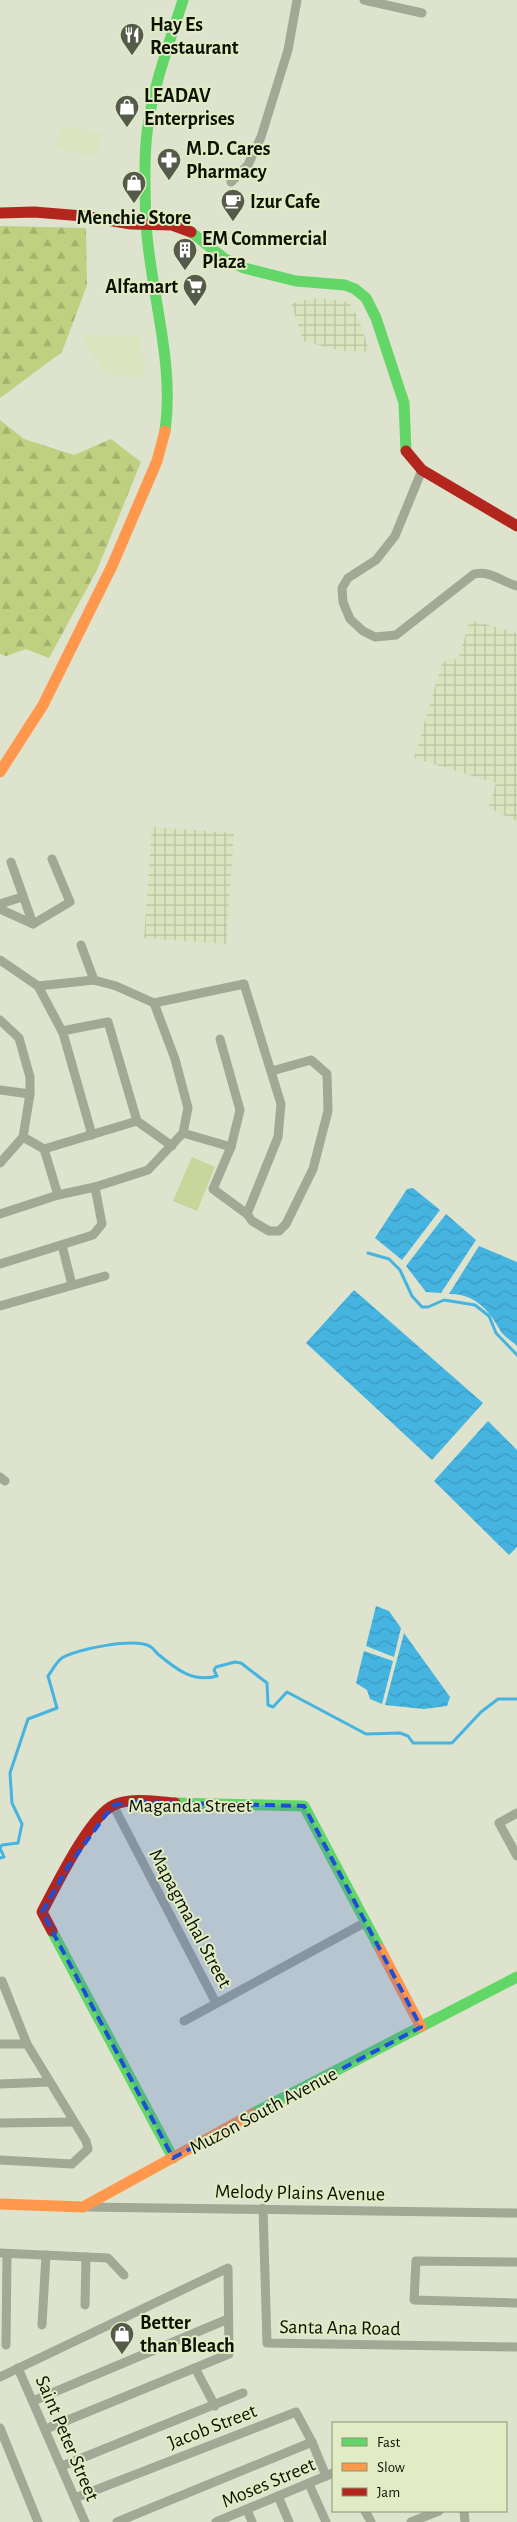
<svg xmlns="http://www.w3.org/2000/svg" width="517" height="2522" font-family="'Alegreya Sans',sans-serif">
<style>
.built{fill:#dae4bf}
.industrial{fill:url(#industrial-grid)}
.green{fill:#c7d69a}
.forest{fill:url(#forest-firs)}
.water{fill:url(#water-waves)}
.lines{fill:none;stroke-linecap:round;stroke-linejoin:round}
.stream{stroke:#46b4e1;stroke-width:3}
.street{stroke:#a2a796;stroke-width:9}
.fast{stroke:#63d668;stroke-width:11}
.slow{stroke:#ff974d;stroke-width:11}
.jam{stroke:#b3261e;stroke-width:11}
.marked{fill:#1d4ed8;fill-opacity:0.2;stroke:#1d4ed8;stroke-width:4;stroke-dasharray:10 6;stroke-linejoin:round}
.labels{text-anchor:middle;stroke-width:4;stroke-linejoin:round;paint-order:stroke}
.poi-label{font-size:20px;font-weight:bold;fill:#0d1004;stroke:#e1ecc4;text-anchor:start}
.street-label{font-size:20px;fill:#0d1004;stroke:#e1ecc4}
</style>
<defs>
<pattern id="industrial-grid" width="8" height="8" patternUnits="userSpaceOnUse" patternTransform="scale(1.25)"><rect width="8" height="8" fill="#dae4bf"/><path d="M0 4h8M4 0v8" fill="none" stroke="#bac3a2"/></pattern>
<pattern id="forest-firs" width="22" height="20" patternUnits="userSpaceOnUse" patternTransform="scale(1.25)"><rect width="22" height="20" fill="#bfd080"/><path d="M5 1l3.5 6h-7zM16 11l3.5 6h-7z" fill="#a3b26d"/></pattern>
<pattern id="water-waves" width="16" height="10" patternUnits="userSpaceOnUse" patternTransform="scale(1.25)"><rect width="16" height="10" fill="#46b4e1"/><path d="M0 5q4-4 8 0t8 0" fill="none" stroke="#3c9abf"/></pattern>
</defs>
<rect width="100%" height="100%" fill="#dde3cd"/>
<g class="built">
<path d="M61,125L102,134L97,157L56,148Z"/>
<path d="M80,335L140,336L145,378L106,374Z"/>
</g>
<g class="industrial">
<path d="M317,298L349,302L359,320L370,352L342,351L303,341L291,303Z"/>
<path d="M470,620L517,633V821L488,808L496,783L414,758L442,663L449,658L458,660Z"/>
<path d="M152,827L234,833L226,944L144,938Z"/>
</g>
<path class="green" d="M192,1157L215,1167L197,1211L173,1201Z"/>
<g class="forest">
<path d="M0,226L86,228L87,285L62,352L0,398Z"/>
<path d="M0,420L24,439L74,455L111,439L141,462L97,570L49,658L26,649L6,656L0,654Z"/>
</g>
<g class="water">
<path d="M413,1188L440,1210L402,1260L375,1238L407,1189Z"/>
<path d="M446,1214L476,1240L441,1293L426,1292L406,1266Z"/>
<path d="M479,1246L517,1262V1346C512,1341 503,1336 500,1330C489,1310 474,1293 449,1294Z"/>
<path d="M354,1290L483,1403L432,1460L306,1343Z"/>
<path d="M488,1421L517,1450V1547L509,1555L434,1481Z"/>
<path d="M376,1606L389,1611L401,1628L394,1657L366,1646Z"/>
<path d="M404,1633L450,1697L447,1706L424,1709L385,1705Z"/>
<path d="M364,1651L393,1661L382,1704L370,1699L367,1690L356,1683Z"/>
</g>
<g class="lines">
<g class="stream">
<path d="M368,1253L389,1259L400,1270L412,1296L422,1307H428L444,1300L475,1305L489,1316L496,1333L517,1355"/>
<path d="M0,1858L4,1857L0,1848L2,1845L18,1843L22,1824L12,1803L10,1773L28,1719L57,1708L48,1676C52,1671 56,1662 62,1658C76,1649 136,1637 151,1647C154,1649 156,1653 159,1655C176,1669 193,1683 217,1676L214,1670L216,1667L235,1662L241,1663L267,1683L268,1705L273,1707L287,1692L366,1734L400,1733L408,1736L413,1743H452L481,1712L498,1699H517"/>
</g>
<g class="street">
<path d="M364,0L422,13"/>
<path d="M231,182L248,165L261,137L288,50L297,0"/>
<path d="M422,470L395,536L376,560L348,578L342,588L343,602L350,619L363,631L375,637L396,635L474,574C490,570 502,582 517,586"/>
<path d="M11,862L33,924"/>
<path d="M0,904L22,897"/>
<path d="M0,909L33,924L70,902L52,859"/>
<path d="M81,945L94,980"/>
<path d="M0,960L38,986L94,980L116,986L154,1003L244,984L281,1104L278,1137L247,1214"/>
<path d="M38,986L63,1033L92,1135"/>
<path d="M0,1020L19,1038L30,1077V1094L23,1137L0,1163"/>
<path d="M62,1031L108,1022L137,1121"/>
<path d="M220,1039L240,1110L231,1147L213,1189L247,1214L252,1221L269,1231H279L286,1224L313,1169L328,1111L327,1074L311,1060L272,1071"/>
<path d="M0,1090L30,1094"/>
<path d="M183,1133L231,1147"/>
<path d="M23,1137L44,1149"/>
<path d="M58,1195L44,1149L137,1121L172,1146"/>
<path d="M0,1214L58,1195L95,1187L148,1170L183,1133L188,1108L175,1059L154,1003"/>
<path d="M62,1245L72,1285"/>
<path d="M0,1264L93,1235L102,1224L95,1187"/>
<path d="M0,1306L105,1276"/>
<path d="M0,1477L5,1481"/>
<path d="M113,1805L216,2003"/>
<path d="M517,1813L499,1823L517,1856"/>
<path d="M184,2021L366,1922"/>
<path d="M0,2044H27"/>
<path d="M0,2084L49,2082"/>
<path d="M0,2123L73,2122"/>
<path d="M0,2160L72,2164L88,2149L86,2141L27,2044L2,1981"/>
<path d="M85,2207L517,2213"/>
<path d="M263,2208L267,2343L517,2347"/>
<path d="M0,2253L108,2258L124,2275"/>
<path d="M517,2262L416,2261L414,2300L517,2303"/>
<path d="M85,2305L86,2257"/>
<path d="M42,2325L46,2255"/>
<path d="M6,2345L7,2254"/>
<path d="M18,2368L85,2522"/>
<path d="M195,2368L215,2406"/>
<path d="M0,2377L228,2268L229,2354L46,2429"/>
<path d="M33,2401L228,2319"/>
<path d="M0,2428L38,2522"/>
<path d="M62,2466L243,2393"/>
<path d="M309,2484L326,2522"/>
<path d="M278,2496L289,2522"/>
<path d="M75,2498L296,2412L312,2442L326,2476"/>
<path d="M247,2510L252,2522"/>
<path d="M365,2511L371,2522"/>
<path d="M464,2511L465,2522"/>
<path d="M117,2522L312,2442"/>
<path d="M216,2522L333,2473"/>
<path d="M411,2522L439,2511"/>
</g>
<g class="fast">
<path d="M191,232L225,259L244,268L296,281L345,285L355,289L366,298L376,318L404,403L406,451"/>
<path d="M165,431C175,362 150,292 146,223C145,197 144,169 146,143C149,97 169,44 183,0"/>
<path d="M175,1803L304,1806L380,1949"/>
<path d="M52,1931L173,2158"/>
<path d="M252,2114L517,1977"/>
</g>
<g class="slow">
<path d="M0,772L43,705L112,566L157,461L165,431"/>
<path d="M380,1949L421,2027"/>
<path d="M0,2204L83,2207L252,2114"/>
</g>
<g class="jam">
<path d="M0,213L34,212L83,216L131,224L172,225L191,232"/>
<path d="M406,451L422,470L517,526"/>
<path d="M52,1931L42,1912C55,1888 90,1815 114,1805C131,1797 157,1802 175,1803"/>
</g>
</g>
<path class="marked" d="M137,1802L304,1806L421,2027L173,2158L42,1912L67,1868L113,1805Z"/>
<defs>
<symbol id="restaurant-pin" viewBox="-11 -11 22 30"><path d="M0 17L-7.5 6A9.5 9.5 0 1 1 7.5 6Z" fill="#565a4a" stroke="#e1ecc4"/><path d="M-5-6h1v4h1v-4h1v4h1v-4h1v5L-1.5 .5V6h-2V.5L-5-1ZM5-6V6H3V1.5H1.5Q1.5-4 5-6Z" fill="#fff"/></symbol>
<symbol id="shop-pin" viewBox="-11 -11 22 30"><path d="M0 17L-7.5 6A9.5 9.5 0 1 1 7.5 6Z" fill="#565a4a" stroke="#e1ecc4"/><path d="M-5-2.5h2.3a2.7 3.5 0 0 1 5.4 0H5L5.5 6h-11ZM-1.5-2.5h3a1.5 2.3 0 0 0-3 0Z" fill="#fff"/></symbol>
<symbol id="pharmacy-pin" viewBox="-11 -11 22 30"><path d="M0 17L-7.5 6A9.5 9.5 0 1 1 7.5 6Z" fill="#565a4a" stroke="#e1ecc4"/><path d="M-2-6h4v4h4v4h-4v4h-4v-4h-4v-4h4Z" fill="#fff"/></symbol>
<symbol id="cafe-pin" viewBox="-11 -11 22 30"><path d="M0 17L-7.5 6A9.5 9.5 0 1 1 7.5 6Z" fill="#565a4a" stroke="#e1ecc4"/><path d="M-5.5-4.5H6V0H3Q3 3.5 0 3.5H-2.5Q-5.5 3.5-5.5 0ZM3-3.2v2h1.7v-2ZM-6 4.5H4V6H-6Z" fill="#fff"/></symbol>
<symbol id="building-pin" viewBox="-11 -11 22 30"><path d="M0 17L-7.5 6A9.5 9.5 0 1 1 7.5 6Z" fill="#565a4a" stroke="#e1ecc4"/><path d="M-4-6H4V6H1V3H-1V6H-4ZM-2.5-4.3h1.7v1.8h-1.7ZM.8-4.3h1.7v1.8H.8ZM-2.5-1h1.7V.8h-1.7ZM.8-1h1.7V.8H.8Z" fill="#fff"/></symbol>
<symbol id="supermarket-pin" viewBox="-11 -11 22 30"><path d="M0 17L-7.5 6A9.5 9.5 0 1 1 7.5 6Z" fill="#565a4a" stroke="#e1ecc4"/><path d="M-6-5.5h2.5l.6 2H6L4.5 2H-2.5L-4.4-4H-6ZM-1.5 3.2a1.3 1.3 0 1 0 .1 0ZM3 3.2a1.3 1.3 0 1 0 .1 0Z" fill="#fff"/></symbol>
</defs>
<g fill-rule="evenodd">
<use href="#restaurant-pin" x="118" y="21" width="28" height="38"/>
<use href="#shop-pin" x="113" y="93" width="28" height="38"/>
<use href="#pharmacy-pin" x="155" y="146" width="28" height="38"/>
<use href="#shop-pin" x="120" y="169" width="28" height="38"/>
<use href="#cafe-pin" x="219" y="187" width="28" height="38"/>
<use href="#building-pin" x="171" y="236" width="28" height="38"/>
<use href="#supermarket-pin" x="181" y="272" width="28" height="38"/>
<use href="#shop-pin" x="108" y="2320" width="28" height="38"/>
</g>
<g class="labels">
<g class="poi-label">
<text x="150" y="31">Hay Es<tspan x="150" dy="23">Restaurant</tspan></text>
<text x="144" y="102">LEADAV<tspan x="144" dy="23">Enterprises</tspan></text>
<text x="186" y="155">M.D. Cares<tspan x="186" dy="23">Pharmacy</tspan></text>
<text x="250" y="208">Izur Cafe</text>
<text x="134" y="224" text-anchor="middle">Menchie Store</text>
<text x="202" y="245">EM Commercial<tspan x="202" dy="23">Plaza</tspan></text>
<text x="178" y="293" text-anchor="end">Alfamart</text>
<text x="140" y="2329">Better<tspan x="140" dy="23">than Bleach</tspan></text>
</g>
<g class="street-label">
<text x="190" y="1812">Maganda Street</text>
<text transform="translate(191 1918) rotate(62)" y="7">Mapagmahal Street</text>
<text transform="translate(263 2110) rotate(-28)" y="7">Muzon South Avenue</text>
<text transform="translate(300 2192) rotate(1)" y="7">Melody Plains Avenue</text>
<text transform="translate(340 2327) rotate(1)" y="7">Santa Ana Road</text>
<text transform="translate(212 2426) rotate(-21)" y="7">Jacob Street</text>
<text transform="translate(68 2438) rotate(67)" y="7">Saint Peter Street</text>
<text transform="translate(268 2482) rotate(-23)" y="7">Moses Street</text>
</g>
</g>
<rect x="332" y="2422" width="175" height="90" fill="#e1ecc4" stroke="#8c9477"/>
<rect x="342" y="2438" width="25" height="8" fill="#63d668" stroke="#8c9477"/>
<text x="377" y="2447" font-size="15" fill="#0d1004">Fast</text>
<rect x="342" y="2463" width="25" height="8" fill="#ff974d" stroke="#8c9477"/>
<text x="377" y="2472" font-size="15" fill="#0d1004">Slow</text>
<rect x="342" y="2488" width="25" height="8" fill="#b3261e" stroke="#8c9477"/>
<text x="377" y="2497" font-size="15" fill="#0d1004">Jam</text>
</svg>
